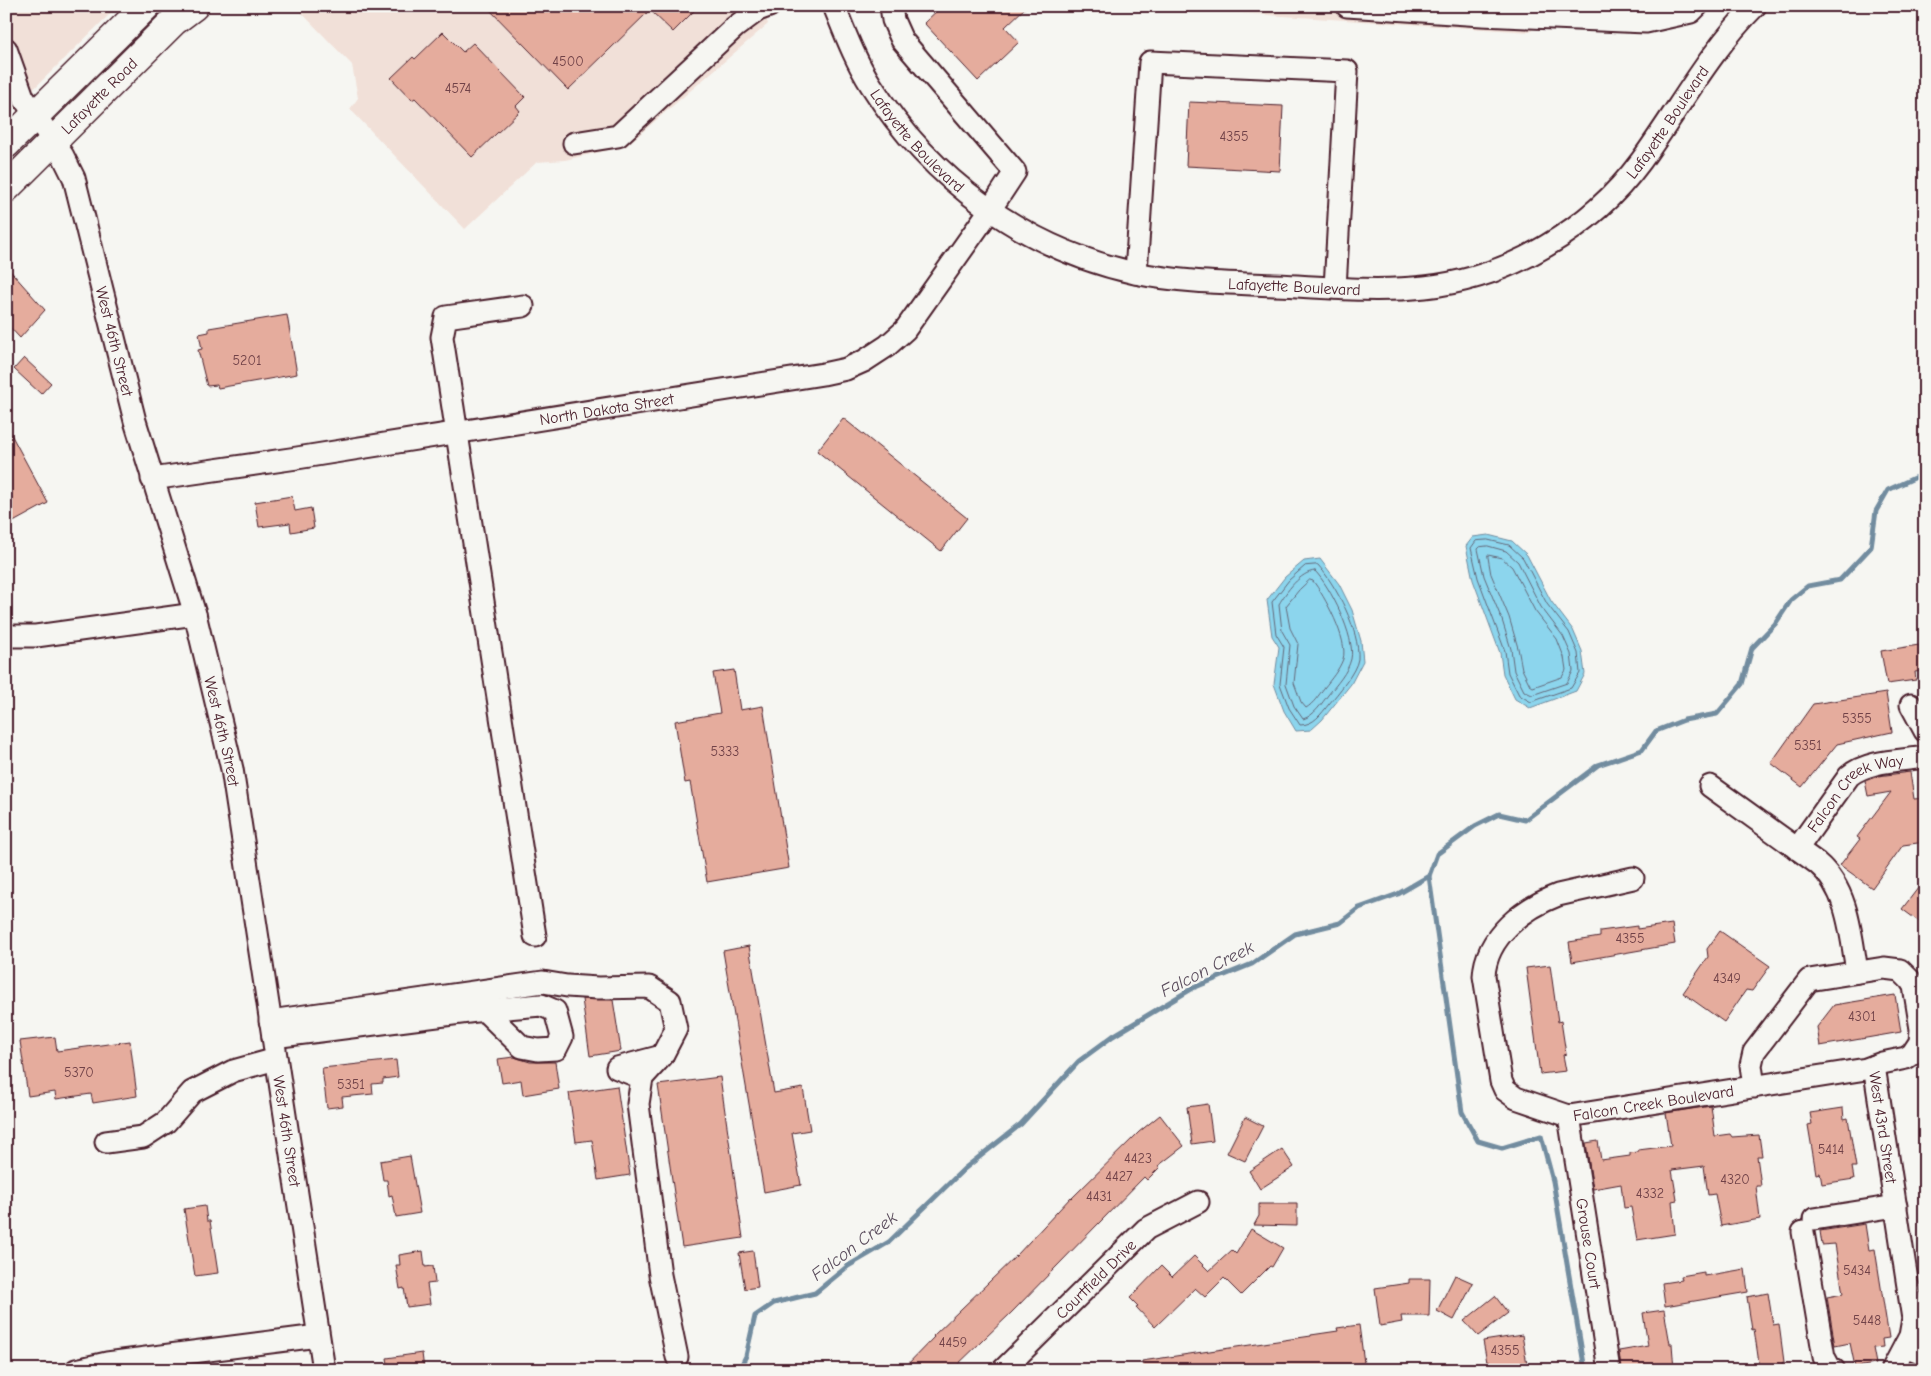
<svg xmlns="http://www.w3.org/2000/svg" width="1931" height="1376" font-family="'Comic Neue',sans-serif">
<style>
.built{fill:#f1e0d8}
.water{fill:#8cd5ed;stroke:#728c9f}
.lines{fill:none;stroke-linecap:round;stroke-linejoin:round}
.shore{stroke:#646879;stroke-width:1}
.stream{stroke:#728c9f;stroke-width:5}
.building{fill:#e5ac9d;stroke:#4a1f2b}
.minor-casing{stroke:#4a1f2b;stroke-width:25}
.major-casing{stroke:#4a1f2b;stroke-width:31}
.minor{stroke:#f6f6f2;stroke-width:21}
.major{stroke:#f6f6f2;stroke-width:28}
.labels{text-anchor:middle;stroke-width:4.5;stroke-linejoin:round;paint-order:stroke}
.number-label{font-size:14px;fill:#714248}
.street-label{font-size:16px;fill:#4a1f2b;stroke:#f6f6f2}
.water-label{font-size:18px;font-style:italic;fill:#5a4c5c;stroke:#f6f6f2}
</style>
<rect width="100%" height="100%" fill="#f6f6f2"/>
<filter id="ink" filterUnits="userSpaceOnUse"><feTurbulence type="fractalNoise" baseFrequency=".02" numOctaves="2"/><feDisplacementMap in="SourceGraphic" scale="10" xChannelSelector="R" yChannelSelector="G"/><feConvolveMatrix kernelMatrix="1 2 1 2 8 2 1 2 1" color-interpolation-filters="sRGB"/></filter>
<g filter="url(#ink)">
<g class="built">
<path d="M6,6H118L6,116Z"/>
<path d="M295,6H762L768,24L626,146L565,160L537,162L465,229L350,109L358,98L352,65Z"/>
<path d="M1131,6H1558L1530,32Z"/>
</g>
<g class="water">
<path d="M1488,535L1512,541L1527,555L1551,601L1573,630L1582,651L1585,674L1576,691L1530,708L1515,699L1503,674L1500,653L1473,580L1466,546L1473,537Z"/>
<path d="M1320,559L1339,584L1352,610L1361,641L1363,661L1351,684L1322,720L1311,730L1296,731L1284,711L1274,684L1279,647L1272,636L1267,600L1285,577L1304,561Z"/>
</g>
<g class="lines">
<g class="shore">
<path d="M1488,540L1509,545L1523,558L1547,604L1569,632L1578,653L1580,673L1571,688L1531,702L1519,695L1508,673L1505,651L1478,578L1471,548L1476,541Z"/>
<path d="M1488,546L1506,551L1518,562L1541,607L1563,636L1571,654L1573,671L1567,683L1532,695L1524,691L1514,671L1511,649L1502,620L1484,576L1478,549L1480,547Z"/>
<path d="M1488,555L1502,558L1512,567L1535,611L1557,639L1564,657L1566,670L1562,677L1533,687L1530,685L1522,669L1518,648L1509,617L1491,574Z"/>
<path d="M1318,565C1336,585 1360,631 1358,659C1356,672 1338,693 1329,704C1321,714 1314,725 1300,725L1289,708L1280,684L1284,647L1276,634L1272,602L1289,580L1305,566Z"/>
<path d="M1315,571C1330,586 1356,638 1351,659C1348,672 1336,685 1328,695C1322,703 1314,716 1303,719L1294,706L1286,684L1290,645L1282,631L1279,604C1286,592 1300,572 1315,571Z"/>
<path d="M1310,580L1313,581C1324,595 1349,641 1343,659C1339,670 1331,679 1324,688C1319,695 1313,704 1306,708L1301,702L1294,683L1298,644L1290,628L1286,606L1299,590Z"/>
</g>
<g class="stream">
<path d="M1429,876L1462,1112L1478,1141L1502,1148L1541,1136L1553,1181L1585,1370"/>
<path d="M739,1370L746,1356L755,1316L774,1303L815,1293L848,1266L889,1242L964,1169L1021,1124L1079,1061L1113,1036L1193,988L1252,964L1295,934L1340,923L1359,908L1398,894L1429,876L1437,854L1475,826L1499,814L1525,820L1598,765L1642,750L1656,731L1684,720L1717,714L1742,684L1752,648L1775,624L1791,600L1808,586L1840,580L1871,547L1876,511L1888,490L1925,473"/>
</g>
</g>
<g class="building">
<path d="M486,6H699L673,32L650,10L568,90Z"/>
<path d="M942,6H1027L1005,27L1019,42L978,81L924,23Z"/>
<path d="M443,32L463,52L473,43L525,97L516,106L520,111L472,157L415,98L412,100L391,78L413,57L415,59Z"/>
<path d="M1189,102L1283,106L1280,171L1186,166Z"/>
<path d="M6,266L45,310L20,338L6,323Z"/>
<path d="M287,315L297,374L218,388L217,385L207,386L198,350L202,349L199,334L209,332V328Z"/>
<path d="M24,358L51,383L41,394L14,369Z"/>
<path d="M843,418L967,518L941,551L817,451Z"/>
<path d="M6,425L48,503L6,526Z"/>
<path d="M292,496L295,511L311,508L314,528L291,532L290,523L259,527L255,502Z"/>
<path d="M1919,645L1923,671L1915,672L1916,680L1887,684L1881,651Z"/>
<path d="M734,670L740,710L763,706L789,868L707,882L690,782L685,783L675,721L720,713L713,673Z"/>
<path d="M1886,693L1892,732L1837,744L1802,787L1771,763L1813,704Z"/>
<path d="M1910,772L1914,799L1925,798V842L1903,845L1872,888L1840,865L1860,839L1857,837L1891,792L1868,796L1865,781L1878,776Z"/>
<path d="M1925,879V926L1902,909Z"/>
<path d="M1672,924L1675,944L1572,962L1569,942L1600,937V931L1637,926V929Z"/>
<path d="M1720,931L1770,966L1752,991L1746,990L1724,1022L1683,993L1708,957L1707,949Z"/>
<path d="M749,946L774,1093L803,1088L810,1130L792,1133L801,1185L764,1192L723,951Z"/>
<path d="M1550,965L1558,1022L1561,1021L1566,1054L1563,1055L1566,1071L1540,1074L1526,968Z"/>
<path d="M1895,995L1901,1032L1820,1046L1817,1027L1834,1005Z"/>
<path d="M582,999L613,1000L621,1051L590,1056Z"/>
<path d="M55,1037L57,1051L130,1041L137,1096L93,1103L91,1094L56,1099L55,1092L28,1096L20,1041Z"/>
<path d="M514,1057L530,1062H555L559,1089L523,1095L521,1080L502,1083L498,1059Z"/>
<path d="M396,1060L398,1077L383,1079V1083L372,1084L373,1094L342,1097L343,1106L327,1108L322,1068Z"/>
<path d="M720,1077L743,1238L682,1247L658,1085Z"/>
<path d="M617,1086L630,1175L598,1180L592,1140L576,1142L569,1093Z"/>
<path d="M1208,1104L1213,1141L1192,1144L1187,1107Z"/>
<path d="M1711,1106L1715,1136L1730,1134L1732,1137L1759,1135L1762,1156H1757L1761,1186H1756L1760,1219L1721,1226L1715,1194L1708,1195L1704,1166L1672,1170L1677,1200L1672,1201L1675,1234L1637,1240L1631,1207L1624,1208L1621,1184L1593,1189L1586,1143L1598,1141L1601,1160L1630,1156V1153L1638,1152V1150L1671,1146L1666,1113Z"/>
<path d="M1843,1108L1844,1119L1848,1118L1856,1167H1852L1854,1179L1822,1184L1820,1173L1816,1174L1813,1155L1808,1125L1812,1124L1810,1113Z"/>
<path d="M1160,1115L1184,1146L1158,1166L1160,1167L1147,1180L1144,1177L1012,1312L952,1370H902L934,1337L933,1336L1017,1255L1071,1197L1072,1198L1139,1132Z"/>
<path d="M1245,1117L1263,1126L1245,1161L1227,1153Z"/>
<path d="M1282,1149L1294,1167L1260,1189L1249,1171Z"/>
<path d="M410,1156L420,1213L396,1217L392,1195L389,1196L387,1180H383L380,1161Z"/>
<path d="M1259,1204H1297V1226L1254,1225L1259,1216Z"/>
<path d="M205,1206L207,1221H210L218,1273L195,1276L184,1209Z"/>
<path d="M1865,1224L1869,1250L1875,1249L1889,1338L1882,1339L1883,1347L1873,1348L1876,1364L1855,1367L1850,1343L1835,1346L1827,1297L1843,1294L1835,1244L1822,1245L1820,1231Z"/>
<path d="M1251,1229L1283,1248L1272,1267L1270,1266L1241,1295L1224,1278L1205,1297L1195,1288L1155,1327L1136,1307L1138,1306L1130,1298L1161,1266L1172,1277L1194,1256L1209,1271L1232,1250L1236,1254Z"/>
<path d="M423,1251L425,1267L433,1266L435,1283L427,1284L430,1304L407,1307L404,1288L400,1289L396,1265H400L399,1255Z"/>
<path d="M753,1251L758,1287L745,1289L739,1253Z"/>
<path d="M1745,1269L1748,1292L1665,1306L1662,1283L1682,1280L1681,1276L1704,1272V1276Z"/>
<path d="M1455,1275L1473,1283L1454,1320L1437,1311Z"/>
<path d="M1409,1279H1430L1429,1316H1401L1402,1322L1380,1326L1375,1288L1409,1283Z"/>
<path d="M1768,1293L1773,1325L1779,1324L1784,1362L1782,1363L1783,1370H1760L1754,1329L1752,1330L1747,1297Z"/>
<path d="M1495,1296L1508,1313L1478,1336L1464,1321Z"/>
<path d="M1664,1310L1670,1344H1672L1674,1370H1621L1619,1351L1648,1346L1643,1313Z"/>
<path d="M1359,1325L1364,1363L1338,1367V1370H1143L1142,1361L1311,1336V1335L1338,1331L1337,1328Z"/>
<path d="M1522,1335L1528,1370H1490L1489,1362H1487L1483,1341Z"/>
<path d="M422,1353L424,1370H389L387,1358Z"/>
</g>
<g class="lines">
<defs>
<g id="minor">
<path id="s1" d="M834,6C845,33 855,60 871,85C931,180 1025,249 1135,273C1188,284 1244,283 1297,286C1390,292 1462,296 1546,246C1582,225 1616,195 1641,161C1679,109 1709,52 1755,6"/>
<path d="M1347,6L1482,15L1646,22L1691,12L1697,6"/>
<path id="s2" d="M6,49L23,97L63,156L74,178L135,421L195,614L232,769L324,1370"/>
<path d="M574,143L618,136L735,27L758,10L769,6"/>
<path d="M1136,273L1150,62L1347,71L1335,288"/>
<path d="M523,306L446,317L442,337L535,936"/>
<path id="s3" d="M152,479L297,458L823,374L846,369L864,361L887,346L905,330L990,210L1015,172L902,40L893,20L891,6"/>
<path d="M6,634L12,636H36L195,614"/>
<path d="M1911,705L1925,731"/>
<path d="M1710,786L1817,863C1848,889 1851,934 1857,972"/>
<path id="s4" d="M1797,849L1849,776C1868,760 1901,761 1925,757"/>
<path id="s5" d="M1633,878L1558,895C1524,908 1486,936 1484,976L1501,1081L1505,1090L1516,1098L1569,1116L1866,1069L1882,1063L1906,1058L1912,1054L1920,1042L1921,1029L1914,986L1910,980L1900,970L1884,968L1809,980L1754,1052L1751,1065L1754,1087"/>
<path d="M270,1021L543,982L567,986L598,988L649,987L670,1001L676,1029L662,1056L642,1078L638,1104L660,1275L677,1357"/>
<path d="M273,1037L484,1010L522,1047L538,1050L556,1049L562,1037L555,1011L541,1005L484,1010"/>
<path id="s6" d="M1874,1066L1913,1319L1910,1336L1892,1370"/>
<path d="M642,1078L617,1068L662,1056"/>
<path id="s7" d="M1569,1116L1609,1370"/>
<path d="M106,1142L143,1137L166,1122L192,1092L233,1071L276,1059"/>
<path d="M1814,1219L1896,1206"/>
<path d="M1803,1232L1824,1357L1830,1368L1834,1370"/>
<path d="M1905,1346L1925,1354"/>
<path d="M76,1370L107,1363L318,1336"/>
<path id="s8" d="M1003,1370L1146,1229L1198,1202"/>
</g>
<g id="major">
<path d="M6,144L146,6"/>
<path id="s9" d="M6,188L174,21L194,6"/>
</g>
</defs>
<use href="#minor" class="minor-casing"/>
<use href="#major" class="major-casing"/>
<use href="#minor" class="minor"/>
<use href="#major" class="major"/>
</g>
</g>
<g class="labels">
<g class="number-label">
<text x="568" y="66">4500</text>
<text x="458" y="93">4574</text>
<text x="1234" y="141">4355</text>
<text x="247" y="365">5201</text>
<text x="1857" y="723">5355</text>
<text x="1808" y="750">5351</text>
<text x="725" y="756">5333</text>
<text x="1630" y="943">4355</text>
<text x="1727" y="983">4349</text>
<text x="1862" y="1021">4301</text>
<text x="79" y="1077">5370</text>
<text x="351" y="1089">5351</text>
<text x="1831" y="1154">5414</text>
<text x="1138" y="1163">4423</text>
<text x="1119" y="1181">4427</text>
<text x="1735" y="1184">4320</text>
<text x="1650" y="1198">4332</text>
<text x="1099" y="1201">4431</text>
<text x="1857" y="1275">5434</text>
<text x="1867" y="1325">5448</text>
<text x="953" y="1347">4459</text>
<text x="1505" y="1355">4355</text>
</g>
<g class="street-label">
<text dy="6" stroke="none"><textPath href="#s9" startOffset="131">Lafayette Road</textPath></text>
<text dy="6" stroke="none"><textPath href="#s1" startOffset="1015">Lafayette Boulevard</textPath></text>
<text dy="6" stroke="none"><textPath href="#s1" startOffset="160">Lafayette Boulevard</textPath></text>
<text dy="6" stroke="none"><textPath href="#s1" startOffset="580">Lafayette Boulevard</textPath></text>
<text dy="6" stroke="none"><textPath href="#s2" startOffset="315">West 46th Street</textPath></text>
<text dy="6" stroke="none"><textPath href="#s3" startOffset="460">North Dakota Street</textPath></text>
<text dy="6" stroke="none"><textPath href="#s2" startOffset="720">West 46th Street</textPath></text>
<text dy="6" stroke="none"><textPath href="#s4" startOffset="85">Falcon Creek Way</textPath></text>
<text dy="6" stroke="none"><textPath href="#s5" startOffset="464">Falcon Creek Boulevard</textPath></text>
<text dy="6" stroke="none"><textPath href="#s6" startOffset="62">West 43rd Street</textPath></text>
<text dy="6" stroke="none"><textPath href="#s2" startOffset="1125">West 46th Street</textPath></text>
<text dy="6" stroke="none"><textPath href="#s7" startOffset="129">Grouse Court</textPath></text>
<text dy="6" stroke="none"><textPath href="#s8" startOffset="130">Courtfield Drive</textPath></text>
</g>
<g class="water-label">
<text transform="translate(1207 969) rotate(-27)" y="6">Falcon Creek</text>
<text transform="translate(854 1246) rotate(-37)" y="6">Falcon Creek</text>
</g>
</g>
<rect width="1931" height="1376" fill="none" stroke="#f6f6f2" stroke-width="25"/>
<rect x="12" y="12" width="1906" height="1351" fill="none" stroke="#4a1f2b" stroke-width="2" filter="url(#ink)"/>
</svg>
